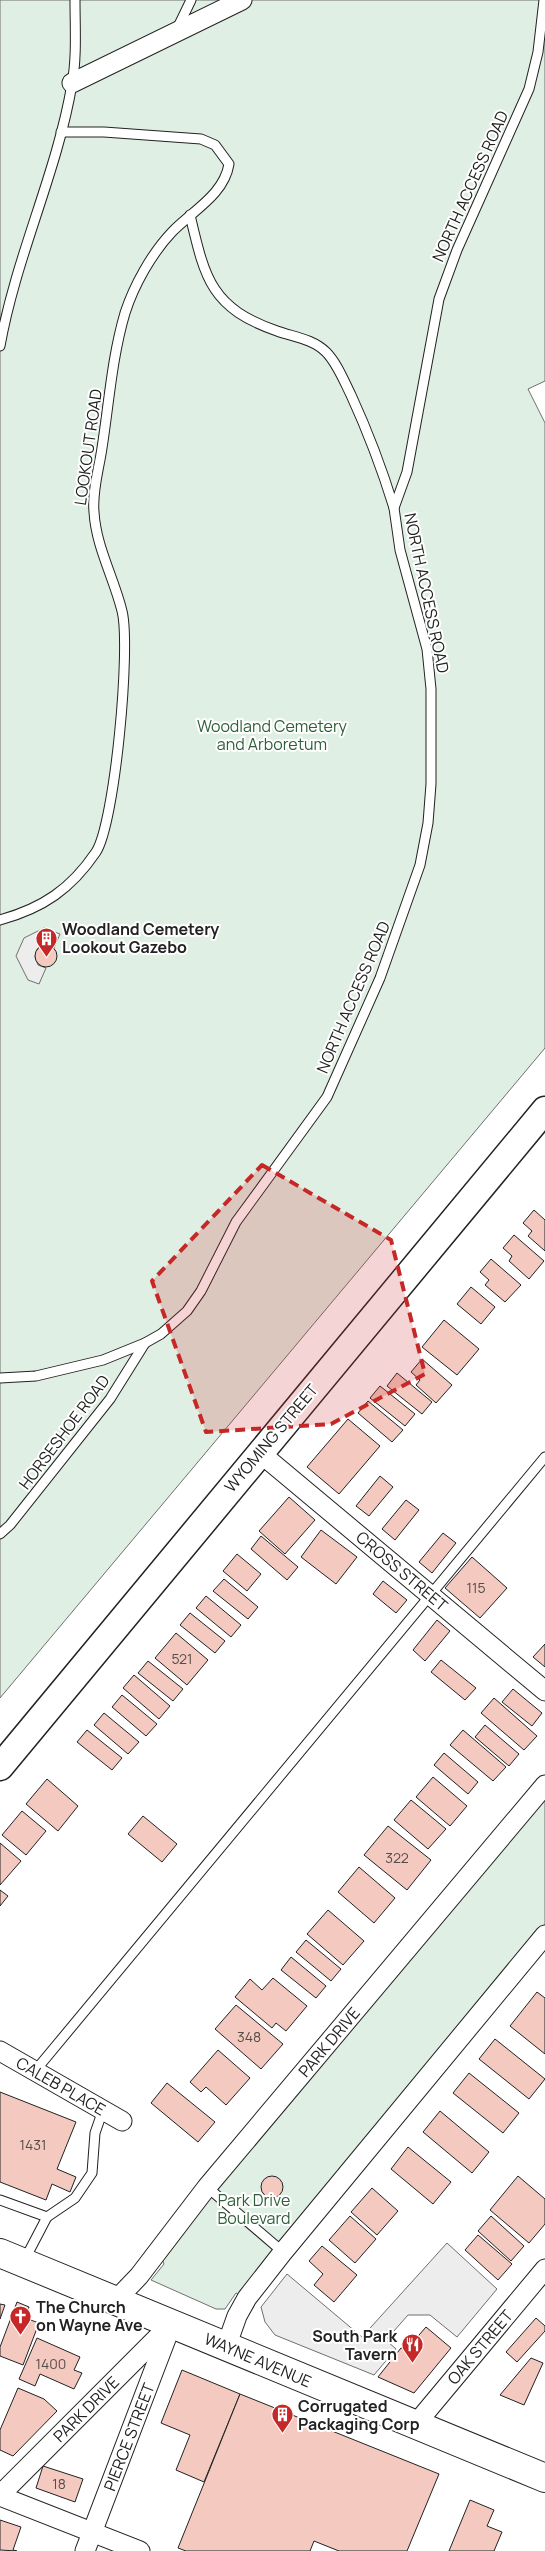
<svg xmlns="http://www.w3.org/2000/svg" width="545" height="2551" font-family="Manrope,sans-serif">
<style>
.green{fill:#e0efe3;stroke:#6f6f6f}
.parking{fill:#ededed;stroke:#6f6f6f}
.building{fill:#f3c9c0;stroke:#222}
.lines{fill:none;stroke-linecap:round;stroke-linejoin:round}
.lane-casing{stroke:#222;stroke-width:11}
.street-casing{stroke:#222;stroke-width:21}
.secondary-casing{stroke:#222;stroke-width:29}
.primary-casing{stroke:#222;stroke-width:30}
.lane{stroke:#fff;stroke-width:9}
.street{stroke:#fff;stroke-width:19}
.secondary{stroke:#fff;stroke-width:26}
.primary{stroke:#fff;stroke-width:28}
.marked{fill:#c62828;fill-opacity:0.2;stroke:#c62828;stroke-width:4;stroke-dasharray:10 6;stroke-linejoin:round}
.labels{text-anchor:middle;stroke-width:4;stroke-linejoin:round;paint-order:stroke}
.number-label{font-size:14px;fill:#564c4a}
.street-label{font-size:16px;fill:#222;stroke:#fff}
.park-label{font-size:16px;fill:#2f5e38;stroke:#fff}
.poi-label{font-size:16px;font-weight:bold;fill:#222;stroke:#fff;text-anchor:start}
</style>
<rect width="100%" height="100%" fill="#fff"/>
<g class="green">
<path d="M0,0H545V381L528,389L545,423V1048L0,1698Z"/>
<path d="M545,1785V1935L247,2298L236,2293L225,2309H216L151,2280L164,2264L159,2251Z"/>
</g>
<g class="parking">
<path d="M44,928L60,934L54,948L45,946L37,949L35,957L38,965L46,968L39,984L28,980L16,956L24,938Z"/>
<path d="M447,2243L497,2289L457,2337L430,2315H408L386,2340L396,2349L374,2375L275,2335L265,2322L261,2307L287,2274L362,2337Z"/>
</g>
<g class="building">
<circle cx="46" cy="956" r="11"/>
<path d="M534,1210L545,1220V1251L528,1236L532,1231L523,1223Z"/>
<path d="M514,1235L544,1261L529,1279L509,1261L512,1256L503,1248Z"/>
<path d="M491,1259L521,1285L505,1302L485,1285L489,1280L480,1272Z"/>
<path d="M471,1287L495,1307L481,1324L457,1304Z"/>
<path d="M444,1320L479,1349L457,1375L422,1347Z"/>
<path d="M422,1359L452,1385L436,1403L416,1385L420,1380L411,1372Z"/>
<path d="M397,1373L432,1402L422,1414L387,1386Z"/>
<path d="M380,1386L415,1414L405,1426L370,1398Z"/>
<path d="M368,1401L403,1430L392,1442L358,1413Z"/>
<path d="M348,1419L380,1446L339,1494L307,1467Z"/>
<path d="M380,1476L393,1487L369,1516L356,1506Z"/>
<path d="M289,1497L315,1520L285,1554L259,1531Z"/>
<path d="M406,1500L419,1510L395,1540L382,1529Z"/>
<path d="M321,1530L357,1557L336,1584L301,1557Z"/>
<path d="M443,1533L456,1543L432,1573L419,1562Z"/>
<path d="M261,1536L298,1567L287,1580L251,1549Z"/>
<path d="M237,1554L261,1574L247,1591L223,1571Z"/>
<path d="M472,1557L507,1588L480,1618L445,1588Z"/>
<path d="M224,1579L258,1607L248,1619L213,1591Z"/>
<path d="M383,1581L407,1600L396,1613L373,1594Z"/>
<path d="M206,1596L241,1625L231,1637L196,1608Z"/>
<path d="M190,1613L225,1641L215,1653L180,1625Z"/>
<path d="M437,1620L450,1631L425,1661L413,1650Z"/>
<path d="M176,1633L208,1660L187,1685L155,1658Z"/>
<path d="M545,1644V1667L533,1657Z"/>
<path d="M441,1660L476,1688L465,1700L431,1672Z"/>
<path d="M148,1661L183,1689L173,1701L138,1673Z"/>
<path d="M134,1675L170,1706L159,1719L123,1688Z"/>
<path d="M513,1689L542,1713L532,1726L502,1702Z"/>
<path d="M122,1695L157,1724L146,1736L112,1707Z"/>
<path d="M494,1698L537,1736L524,1750L481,1713Z"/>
<path d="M104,1713L139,1742L128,1754L94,1725Z"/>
<path d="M485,1725L519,1754L509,1766L475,1737Z"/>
<path d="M87,1730L122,1758L112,1770L77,1742Z"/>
<path d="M463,1730L506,1767L493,1781L450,1745Z"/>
<path d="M444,1753L478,1782L468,1794L434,1765Z"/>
<path d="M433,1777L467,1806L450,1826L416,1797Z"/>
<path d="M47,1779L78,1806L58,1831L26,1804Z"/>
<path d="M411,1800L446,1829L428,1849L394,1820Z"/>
<path d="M22,1811L46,1831L26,1855L2,1835Z"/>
<path d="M143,1816L177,1844L162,1862L128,1834Z"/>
<path d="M388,1826L431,1860L407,1890L364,1855Z"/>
<path d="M0,1843L21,1861L0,1885Z"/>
<path d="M359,1867L395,1898L374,1923L338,1892Z"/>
<path d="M0,1890L8,1896L0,1906Z"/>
<path d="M328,1910L364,1941L343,1965L307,1934Z"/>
<path d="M306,1940L341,1969L331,1981L296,1952Z"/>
<path d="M291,1957L326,1986L316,1998L281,1970Z"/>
<path d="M273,1978L307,2006L286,2031L276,2023L272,2028L235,1997L250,1979L262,1990Z"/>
<path d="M537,1992L545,1998V2054L510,2026Z"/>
<path d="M236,2005L283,2044L261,2069L215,2029Z"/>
<path d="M495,2039L545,2079L529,2099L479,2059Z"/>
<path d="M218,2050L250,2078L226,2105L206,2087L201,2092L190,2082Z"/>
<path d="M469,2073L519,2113L503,2133L453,2093Z"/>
<path d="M167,2083L215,2122L198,2142L151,2103Z"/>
<path d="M0,2092L76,2122L57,2169L76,2177L70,2192L52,2184L46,2200L0,2182Z"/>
<path d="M440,2111L489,2152L472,2173L423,2132Z"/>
<path d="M408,2147L451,2182L433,2204L391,2169Z"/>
<circle cx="272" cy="2187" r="11"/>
<path d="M518,2176L545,2199V2224L529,2243L490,2210Z"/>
<path d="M372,2188L398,2211L377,2235L351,2212Z"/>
<path d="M350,2216L376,2239L355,2263L329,2240Z"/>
<path d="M491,2216L524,2246L511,2261L478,2231Z"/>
<path d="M478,2235L512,2264L498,2280L465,2250Z"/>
<path d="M322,2246L357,2275L334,2302L314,2285L323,2274L309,2261Z"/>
<path d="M17,2302L29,2307L25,2318L39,2323L23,2365L0,2356V2347Z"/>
<path d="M0,2304L5,2305L0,2319Z"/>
<path d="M536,2318L545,2326V2331L517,2362L506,2352Z"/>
<path d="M426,2327L451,2348L414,2393L378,2377L401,2348L406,2350Z"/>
<path d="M37,2338L80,2357L74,2370L82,2373L74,2389L40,2374L35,2386L19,2379Z"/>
<path d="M531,2358L543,2363L524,2405L500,2395Z"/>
<path d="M182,2370L240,2394L204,2482L176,2470L190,2435L161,2423Z"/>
<path d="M18,2388L44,2399L57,2411L13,2456L0,2450V2430Z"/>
<path d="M240,2394L439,2474L407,2551H339L314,2541L310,2551H186L178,2548Z"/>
<path d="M43,2466L83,2479L75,2502L36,2488Z"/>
<path d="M470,2500L494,2510L487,2526L502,2532L494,2551H449Z"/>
<path d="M0,2520L21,2527L13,2550L17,2551L0,2550Z"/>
</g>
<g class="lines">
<defs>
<g id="lane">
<path d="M177,29L191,0"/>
<path d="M190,215C205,279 211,308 277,331C294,337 313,339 326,352C337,363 344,381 351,395C368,432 382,469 394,508"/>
<path d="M0,346C16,256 57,173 72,84C77,57 75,28 75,0"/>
<path d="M0,920C43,908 71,889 96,852C115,823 131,646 122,611C114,578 96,547 94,512C92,491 99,469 102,448C109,403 112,357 125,313C134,285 152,253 172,232C192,211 224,195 229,164L215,145L201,139L104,132H61"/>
<path d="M0,1378L36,1376L103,1360L145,1343L161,1334L187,1311L201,1291L236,1222L327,1097L380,978L420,865L428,823L431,784V689L427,649L400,550L394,508L407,472L439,299L457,250L529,89L538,52L544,0"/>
<path d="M0,1534L10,1525L110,1399L145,1343"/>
<path d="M35,2071L545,1457"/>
<path d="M207,2187L283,2252"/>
<path d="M0,2200L47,2217L25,2259"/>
<path d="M47,2217L75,2198L92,2173L95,2133L103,2110"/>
</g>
<g id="street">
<path d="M72,83L242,0"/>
<path d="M259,1452L545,1691"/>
<path d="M0,2051L122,2121"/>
<path d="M116,2300L139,2276L207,2187L545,1785"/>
<path d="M226,2347L237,2316L247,2298L283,2252L545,1935"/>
<path d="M415,2425L545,2269"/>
<path d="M0,2495L168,2327"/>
<path d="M0,2496L140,2551"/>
<path d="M85,2551L172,2323"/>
</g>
<path id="secondary" d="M0,1767L545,1110"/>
<path id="primary" d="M0,2253L545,2478"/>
</defs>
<use href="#lane" class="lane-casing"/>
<use href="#street" class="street-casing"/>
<use href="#secondary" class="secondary-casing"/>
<use href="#primary" class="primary-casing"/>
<use href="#lane" class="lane"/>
<use href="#street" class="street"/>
<use href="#secondary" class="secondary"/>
<use href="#primary" class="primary"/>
</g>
<path class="marked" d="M262,1165L391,1240L425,1374L331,1424L206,1432L152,1281Z"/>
<defs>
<symbol id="building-pin" viewBox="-11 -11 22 30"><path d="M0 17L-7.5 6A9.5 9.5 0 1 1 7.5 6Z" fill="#c62828" stroke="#fff"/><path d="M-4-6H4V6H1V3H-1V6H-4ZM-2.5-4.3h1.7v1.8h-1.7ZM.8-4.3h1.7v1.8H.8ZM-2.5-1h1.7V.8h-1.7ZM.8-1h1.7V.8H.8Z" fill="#fff"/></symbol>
<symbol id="church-pin" viewBox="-11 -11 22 30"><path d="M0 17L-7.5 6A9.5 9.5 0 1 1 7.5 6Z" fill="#c62828" stroke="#fff"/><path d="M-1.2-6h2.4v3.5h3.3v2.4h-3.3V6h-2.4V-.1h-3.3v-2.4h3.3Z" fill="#fff"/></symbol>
<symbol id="restaurant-pin" viewBox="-11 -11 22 30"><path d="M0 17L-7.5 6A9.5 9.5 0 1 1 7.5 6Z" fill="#c62828" stroke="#fff"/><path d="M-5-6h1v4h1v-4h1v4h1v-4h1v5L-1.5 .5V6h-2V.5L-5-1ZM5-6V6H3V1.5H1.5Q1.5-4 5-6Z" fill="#fff"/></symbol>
</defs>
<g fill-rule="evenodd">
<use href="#building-pin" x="34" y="926" width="25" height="34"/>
<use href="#church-pin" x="8" y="2304" width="25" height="34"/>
<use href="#restaurant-pin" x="400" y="2332" width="25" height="34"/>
<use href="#building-pin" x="270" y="2402" width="25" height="34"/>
</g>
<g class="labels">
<g class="number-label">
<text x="476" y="1593">115</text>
<text x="182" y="1664">521</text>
<text x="397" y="1863">322</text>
<text x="249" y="2042">348</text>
<text x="33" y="2150">1431</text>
<text x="51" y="2369">1400</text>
<text x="59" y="2489">18</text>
</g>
<g class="street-label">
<text transform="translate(470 186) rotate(-66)" y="6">NORTH ACCESS ROAD</text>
<text transform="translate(88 447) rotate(-82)" y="6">LOOKOUT ROAD</text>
<text transform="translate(427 593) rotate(78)" y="6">NORTH ACCESS ROAD</text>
<text transform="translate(353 997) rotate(-67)" y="6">NORTH ACCESS ROAD</text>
<text transform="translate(64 1432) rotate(-53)" y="6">HORSESHOE ROAD</text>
<text transform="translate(271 1438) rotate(-50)" y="6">WYOMING STREET</text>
<text transform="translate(402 1571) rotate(40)" y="6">CROSS STREET</text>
<text transform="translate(329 2042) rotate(-50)" y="6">PARK DRIVE</text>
<text transform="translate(61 2086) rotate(30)" y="6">CALEB PLACE</text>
<text transform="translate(480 2347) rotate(-50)" y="6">OAK STREET</text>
<text transform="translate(258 2360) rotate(23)" y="6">WAYNE AVENUE</text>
<text transform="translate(86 2409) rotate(-45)" y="6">PARK DRIVE</text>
<text transform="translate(129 2437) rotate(-69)" y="6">PIERCE STREET</text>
</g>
<g class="park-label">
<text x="272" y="732">Woodland Cemetery<tspan x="272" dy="18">and Arboretum</tspan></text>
<text x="254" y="2206">Park Drive<tspan x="254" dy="18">Boulevard</tspan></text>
</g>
<g class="poi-label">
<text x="62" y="935">Woodland Cemetery<tspan x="62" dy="18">Lookout Gazebo</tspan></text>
<text x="36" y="2313">The Church<tspan x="36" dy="18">on Wayne Ave</tspan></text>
<text x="397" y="2342" text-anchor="end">South Park<tspan x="397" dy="18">Tavern</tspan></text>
<text x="298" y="2412">Corrugated<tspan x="298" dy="18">Packaging Corp</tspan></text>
</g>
</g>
</svg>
